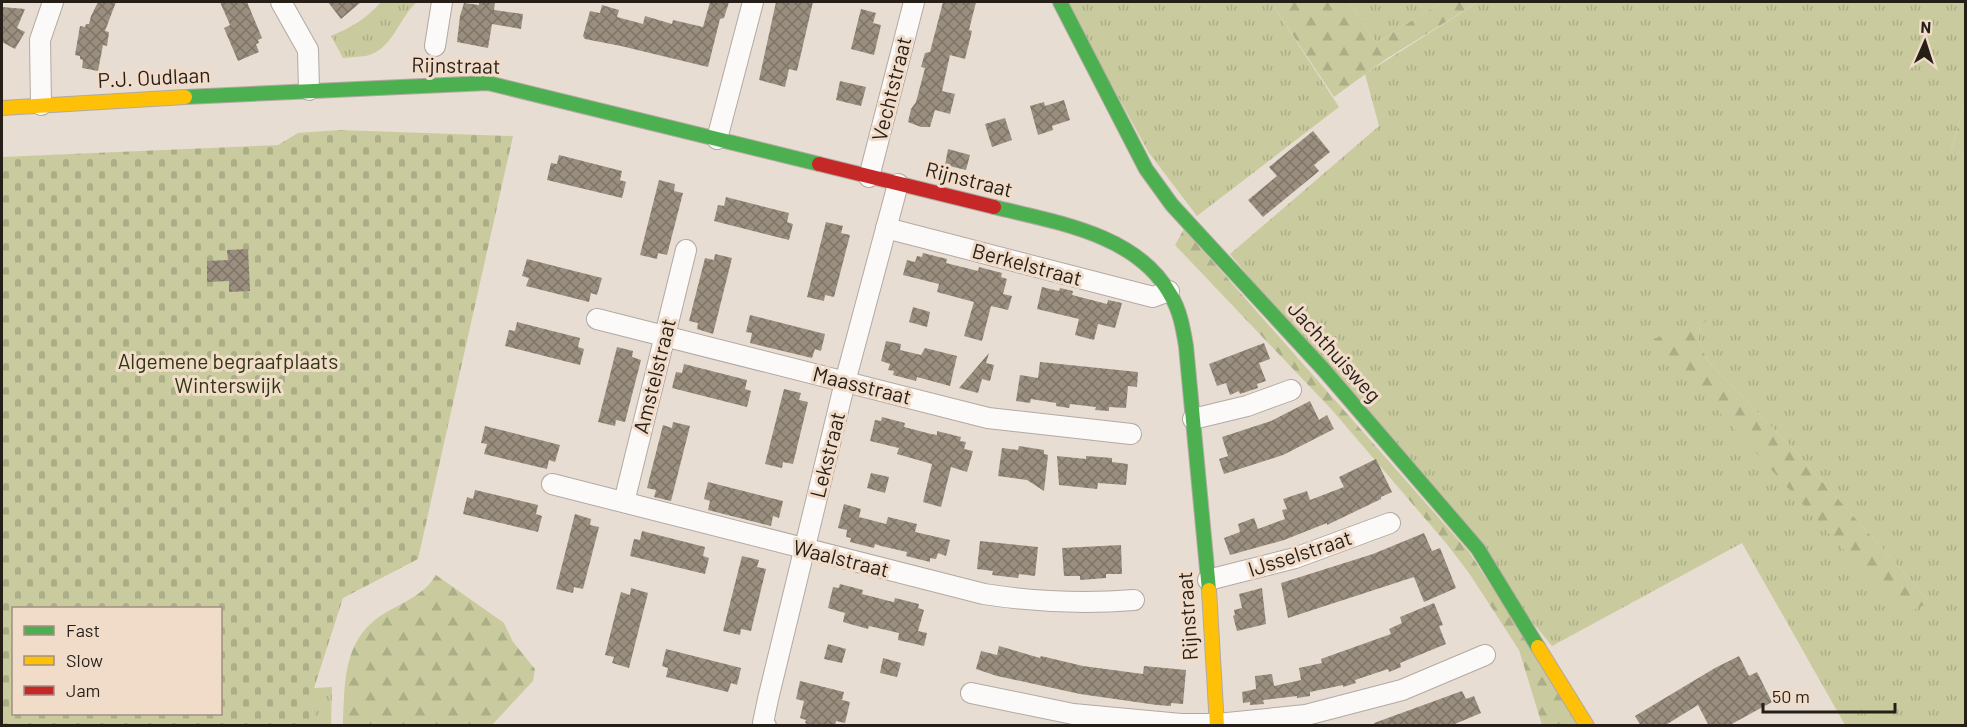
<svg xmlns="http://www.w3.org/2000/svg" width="1967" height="727" font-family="Barlow,sans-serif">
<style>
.grass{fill:url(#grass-tufts);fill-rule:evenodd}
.forest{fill:url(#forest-firs)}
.cemetery{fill:url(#cemetery-stones);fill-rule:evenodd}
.building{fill:url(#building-cross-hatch)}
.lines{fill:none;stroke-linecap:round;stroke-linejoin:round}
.street-casing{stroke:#b2a9a2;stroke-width:22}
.fast-casing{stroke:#b2a9a2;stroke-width:16}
.slow-casing{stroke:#b2a9a2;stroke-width:16}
.jam-casing{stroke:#b2a9a2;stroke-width:16}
.street{stroke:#fcfaf8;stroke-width:20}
.fast{stroke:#4caf50;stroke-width:14}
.slow{stroke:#ffc107;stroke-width:14}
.jam{stroke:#c62828;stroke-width:14}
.labels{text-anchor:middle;stroke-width:6;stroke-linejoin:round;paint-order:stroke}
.street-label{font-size:21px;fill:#261f18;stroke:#f1dcca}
.park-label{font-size:21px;fill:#303611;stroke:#f1dcca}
</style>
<defs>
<pattern id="grass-tufts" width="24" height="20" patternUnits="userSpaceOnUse" patternTransform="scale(1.5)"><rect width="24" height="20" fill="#c9cb9e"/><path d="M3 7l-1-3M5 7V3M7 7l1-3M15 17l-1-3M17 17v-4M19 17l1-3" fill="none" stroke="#acae87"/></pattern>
<pattern id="forest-firs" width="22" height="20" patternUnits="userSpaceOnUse" patternTransform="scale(1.5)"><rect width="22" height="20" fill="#c9cb9e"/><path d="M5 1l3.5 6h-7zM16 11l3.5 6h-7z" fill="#acae87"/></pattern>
<pattern id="cemetery-stones" width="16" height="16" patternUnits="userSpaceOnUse" patternTransform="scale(1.5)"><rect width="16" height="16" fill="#c9cb9e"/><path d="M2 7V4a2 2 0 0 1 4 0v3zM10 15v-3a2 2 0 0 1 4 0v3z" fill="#acae87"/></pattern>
<pattern id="building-cross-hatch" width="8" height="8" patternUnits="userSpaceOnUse" patternTransform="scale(1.5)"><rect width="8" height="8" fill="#9a8e7e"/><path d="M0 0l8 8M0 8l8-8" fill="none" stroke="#7d7366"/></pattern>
</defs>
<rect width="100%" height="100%" fill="#e8ddd3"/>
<g class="grass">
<path d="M381,2H417C399,17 393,50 366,56C359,57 350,57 343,58L331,36C352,27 367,18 381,2Z"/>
<path d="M1066,2H1274V7L1339,107L1197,216L1149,153Z"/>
<path d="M1349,2H1442L1376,43Z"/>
<path d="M1478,2H1965V102L1951,152L1966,155L1965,725H1845L1742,543L1552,646L1230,254L1379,126L1365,74ZM1705,321L1700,326L1698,340L1707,360L1797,453L1930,602L1653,339Z"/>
<path d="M332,687L331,725H314V688Z"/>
</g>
<g class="forest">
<path d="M1274,2H1349L1376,43L1442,2H1478L1386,59L1334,97L1274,7Z"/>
<path d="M1965,102L1966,155H1965L1951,152Z"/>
<path d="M1184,229L1469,552L1581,725H1542L1519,650L1469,573L1446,543L1332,410L1175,245Z"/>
<path d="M1707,320L1700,326L1698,340L1707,360L1797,453L1930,602L1903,615L1653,339Z"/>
<path d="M436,575L504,623L513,642L535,669L533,681L492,725H343C345,677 343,634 392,609C409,600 426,592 436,575Z"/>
</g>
<path class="cemetery" d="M339,130L513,136L418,559L343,598L314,688V725H2V157L278,145L298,133ZM14,608H220V714H14Z"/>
<g class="building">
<path d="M98,2H116L105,31L109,32L107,46L103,45L98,71L82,68L83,60L80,59V56L75,55L80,26L85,27L86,24H89L91,16Z"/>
<path d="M220,2H247L262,38L258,40L259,43L256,44L259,52L238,61L224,28L230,25Z"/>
<path d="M328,2H361L341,19Z"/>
<path d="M479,2H495L494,10L523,14L521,29L492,24L488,48L457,42L460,16L464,3L479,5Z"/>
<path d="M710,2H729L724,18L720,19L708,67L621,46L585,39L583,36L590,11L600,13L602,5L619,10L617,17L643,24L645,16L672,24L673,20L703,27Z"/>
<path d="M776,2H813L797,71L789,69L785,87L759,80Z"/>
<path d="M943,2H976L969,30L972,31L965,59L950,55L942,91L955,94L950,114L935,110L930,127H921L908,122L911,109L916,102L925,68L921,67L925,53L930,52Z"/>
<path d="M2,7L25,9L17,28L25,32L15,49L2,42Z"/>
<path d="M861,9L876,13L873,23L881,25L874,55L851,49Z"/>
<path d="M840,81L866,87L861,106L836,100Z"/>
<path d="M1064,100L1070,120L1052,126L1053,130L1038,135L1030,106L1044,102L1045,106Z"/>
<path d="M1005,118L1012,140L992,147L985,124Z"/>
<path d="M1313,131L1330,152L1314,165L1319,171L1263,217L1248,200L1277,176L1269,167Z"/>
<path d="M948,149L970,155L966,170L945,165Z"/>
<path d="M559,155L622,171L620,180L626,182L622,198L547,180L551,163L557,164Z"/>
<path d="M659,180L675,184L674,191L683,193L667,255L658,253L657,259L640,255Z"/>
<path d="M726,197L789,213L787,222L793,224L789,240L714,221L718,205L724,206Z"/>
<path d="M826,222L843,226L841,233L850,235L834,297L825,295L824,301L807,297Z"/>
<path d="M248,249L250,291L229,292V281L207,282V261L228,260L227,250Z"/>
<path d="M923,253L947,259L946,263L978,271L979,267L1002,273L1001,277L1007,279L1003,294L1012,296L1008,310L991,306L982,341L964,336L974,302L937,292L939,284L903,275L907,260L915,262L917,256L922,257Z"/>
<path d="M715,254L732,258L713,334L697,329L698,323L689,321L705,258L714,260Z"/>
<path d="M527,259L602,278L597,295L591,293L589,302L526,286L529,278L522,276Z"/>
<path d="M1042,287L1059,291L1060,288L1073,291L1072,295L1107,304L1108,300L1122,303L1115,328L1098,324L1094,340L1075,335L1079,319L1037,309Z"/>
<path d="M913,307L930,312L927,327L909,322Z"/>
<path d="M750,315L825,334L821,351L815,349L812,358L750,343L752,333L746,332Z"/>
<path d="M517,322L580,338L578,347L584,349L580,365L505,346L509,330L515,331Z"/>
<path d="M886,341L901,344L900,350L921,355L925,348L957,356L950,386L917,377L916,381L893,375L894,371L888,370L890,364L881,361Z"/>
<path d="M1264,343L1270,359L1259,363L1266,381L1257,384L1258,388L1240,394L1239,391L1230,395L1226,383L1217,386L1209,364Z"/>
<path d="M617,347L633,351L632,357L641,360L625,422L616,420L615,426L598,422Z"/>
<path d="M989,353L986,363L994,365L990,381L982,379L978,393L959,388Z"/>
<path d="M1040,362L1138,372L1137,387L1128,386L1126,408L1109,407V411L1095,410L1096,407L1070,404L1069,408L1056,406V403L1031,399L1030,403L1016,401L1020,375L1038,378Z"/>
<path d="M684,364L747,380L745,389L751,391L747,407L672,388L676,372L682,373Z"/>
<path d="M784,389L801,393L799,400L808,402L793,464L783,462L782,468L765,464Z"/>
<path d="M1310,401L1319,420L1327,415L1334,429L1283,455L1224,474L1219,459L1228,456L1222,437L1271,421Z"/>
<path d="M882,417L905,423L904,427L931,434L937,435V431L961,437L960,441L966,442L964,449L973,451L967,472L951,467L941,507L923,502L932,464L897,454L899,448L870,441L875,420L881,421Z"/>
<path d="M673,422L690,426L671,501L654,497L656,490L647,488L663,425L672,428Z"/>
<path d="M485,426L560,445L555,462L549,460L547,469L484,454L487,444L481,443Z"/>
<path d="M1019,446L1044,450V454L1048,455L1044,491L1027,480L998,476L1002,448L1018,450Z"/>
<path d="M1057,456L1086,459V456L1112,458V462L1128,464L1126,485L1098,483L1097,489L1059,485Z"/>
<path d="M1376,459L1392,492L1381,497V499L1327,525V523L1284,540L1230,555L1224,538L1240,532L1238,524L1254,518L1258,529L1285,519L1282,510L1287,509L1283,499L1307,491L1310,500L1344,487L1339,477Z"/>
<path d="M871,473L889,477L885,493L867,488Z"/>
<path d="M708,482L783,501L779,518L773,516L771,526L708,510L710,501L704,499Z"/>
<path d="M475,490L538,505L536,514L542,516L538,532L463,514L467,497L473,499Z"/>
<path d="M844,504L861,509L859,517L886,524L888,517L917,524L915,532L950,540L946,556L938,553L936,559L930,558V562L906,556L907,552L881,546L875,544L874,548L850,542L851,538L846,537L847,530L838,528Z"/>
<path d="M575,514L591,519L590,525L599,527L583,589L574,587L573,593L556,589Z"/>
<path d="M642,531L705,547L703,556L709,558L705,574L630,556L634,539L640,540Z"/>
<path d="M1424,533L1432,551L1440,548L1456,588L1424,602L1414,577L1288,618L1281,583L1373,554Z"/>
<path d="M980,541L1038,547L1035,576L1019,574L1018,578L992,575L993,571L977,569Z"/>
<path d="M1121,545L1122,574H1106V578L1080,580V576H1064L1062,548Z"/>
<path d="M742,556L759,560L757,567L766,569L751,631L741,629L740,635L723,631Z"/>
<path d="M840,584L863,590L862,594L889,601L894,602L895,598L919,604L918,608L924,610L918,631L927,633L924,646L898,640L899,633L869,626L868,629L843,622L845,613L828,608L833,587L839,588Z"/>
<path d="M631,588L648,593L629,668L612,663L614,657L605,655L621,592L630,595Z"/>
<path d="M1262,588L1266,624L1237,631L1233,616L1235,615L1234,610L1242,608L1239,594Z"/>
<path d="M1434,603L1443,625L1439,626L1446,644L1400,663L1401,667L1389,672L1388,669L1355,680L1356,683L1343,687V685L1310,692V696L1297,698V696L1263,700L1264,704L1250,705V702L1243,703L1242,692L1256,689L1255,676L1272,674L1274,686L1301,680L1299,668L1322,663L1321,659L1391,634L1389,629L1402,623L1400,617Z"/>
<path d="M828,644L846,649L842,663L824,659Z"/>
<path d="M999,646L1040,658L1041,656L1083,666L1143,674L1144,666L1186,670L1183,704L1171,703V706L1157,705L1080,694L997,676L976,669L981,651L997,655Z"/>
<path d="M666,649L741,668L737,685L731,683L728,692L666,677L668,668L662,666Z"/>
<path d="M1739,656L1749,676L1757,672L1772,702L1728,726H1709L1698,705L1664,726H1641L1635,716L1715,668Z"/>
<path d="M883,658L901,663L897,677L880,673Z"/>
<path d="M800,681L844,692L842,700L850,702L845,723L836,721L835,726H813L805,723L806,720L800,718L804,701L796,699Z"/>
<path d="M1462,691L1466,699L1474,696L1481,713L1450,726H1375L1374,723Z"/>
</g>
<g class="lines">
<defs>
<g id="street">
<path d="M281,2L308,50L309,90"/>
<path d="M435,46L442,2"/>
<path d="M41,105L40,40L53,2"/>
<path d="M717,139L753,2"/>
<path d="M869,177L914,2"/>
<path d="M886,228L1153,297L1169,291"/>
<path d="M597,319L988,418L1131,434"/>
<path d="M1193,419L1247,406L1291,390"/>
<path d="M552,484L984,594C1035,602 1083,604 1134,600"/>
<path d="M624,502L686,250"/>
<path d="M1208,580L1295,558L1390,523"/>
<path d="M971,693L1073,714L1181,724H1217L1306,715L1402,690L1485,655"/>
<path d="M766,726L763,723L768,699L845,382L898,184"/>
</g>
<g id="fast">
<path d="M1060,2L1146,169L1172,205L1324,370L1478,549L1538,647"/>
<path d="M185,97L488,83L819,164"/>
<path d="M994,207C1055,222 1137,234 1170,294C1180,310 1183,328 1186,346L1209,590"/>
</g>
<g id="slow">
<path d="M2,108L185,97"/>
<path d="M1209,590L1217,726"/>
<path d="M1538,647L1587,726"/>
</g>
<path id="jam" d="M819,164L994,207"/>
</defs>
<use href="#street" class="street-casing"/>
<use href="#fast" class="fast-casing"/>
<use href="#slow" class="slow-casing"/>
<use href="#jam" class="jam-casing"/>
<use href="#street" class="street"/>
<use href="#fast" class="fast"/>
<use href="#slow" class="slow"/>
<use href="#jam" class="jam"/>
</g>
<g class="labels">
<g class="street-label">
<text transform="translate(456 66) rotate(1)" y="7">Rijnstraat</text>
<text transform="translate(154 78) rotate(-3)" y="7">P.J. Oudlaan</text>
<text transform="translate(892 89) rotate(-76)" y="7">Vechtstraat</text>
<text transform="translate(969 180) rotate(14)" y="7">Rijnstraat</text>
<text transform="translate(1027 265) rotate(15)" y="7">Berkelstraat</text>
<text transform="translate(1334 352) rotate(48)" y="7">Jachthuisweg</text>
<text transform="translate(655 376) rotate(-76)" y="7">Amstelstraat</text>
<text transform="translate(862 386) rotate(14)" y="7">Maasstraat</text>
<text transform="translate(828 455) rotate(-76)" y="7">Lekstraat</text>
<text transform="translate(1300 554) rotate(-18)" y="7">IJsselstraat</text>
<text transform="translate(841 559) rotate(14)" y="7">Waalstraat</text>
<text transform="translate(1188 616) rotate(-94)" y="7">Rijnstraat</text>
</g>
<g class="park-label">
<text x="228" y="369">Algemene begraafplaats<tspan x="228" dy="24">Winterswijk</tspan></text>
</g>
</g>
<rect width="1967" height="727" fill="none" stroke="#261f18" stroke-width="6"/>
<rect x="12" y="607" width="210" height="108" fill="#f1dcca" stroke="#a09083" stroke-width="1.5"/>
<rect x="24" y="626" width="30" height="9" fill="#4caf50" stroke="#a09083" stroke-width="1.5"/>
<text x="66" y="637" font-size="18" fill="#261f18">Fast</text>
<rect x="24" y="656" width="30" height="9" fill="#ffc107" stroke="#a09083" stroke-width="1.5"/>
<text x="66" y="667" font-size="18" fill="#261f18">Slow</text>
<rect x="24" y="686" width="30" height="9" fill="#c62828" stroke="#a09083" stroke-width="1.5"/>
<text x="66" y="697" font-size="18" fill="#261f18">Jam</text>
<g transform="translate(1925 42) rotate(3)" stroke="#f1dcca" stroke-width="4.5" paint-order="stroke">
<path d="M0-4.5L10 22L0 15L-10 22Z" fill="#261f18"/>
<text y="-9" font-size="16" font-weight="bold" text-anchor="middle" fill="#261f18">N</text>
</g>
<path d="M1763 703v9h132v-9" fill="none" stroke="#261f18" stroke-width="3"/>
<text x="1772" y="703" font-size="18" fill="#261f18" stroke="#f1dcca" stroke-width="4.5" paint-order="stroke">50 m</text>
</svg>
